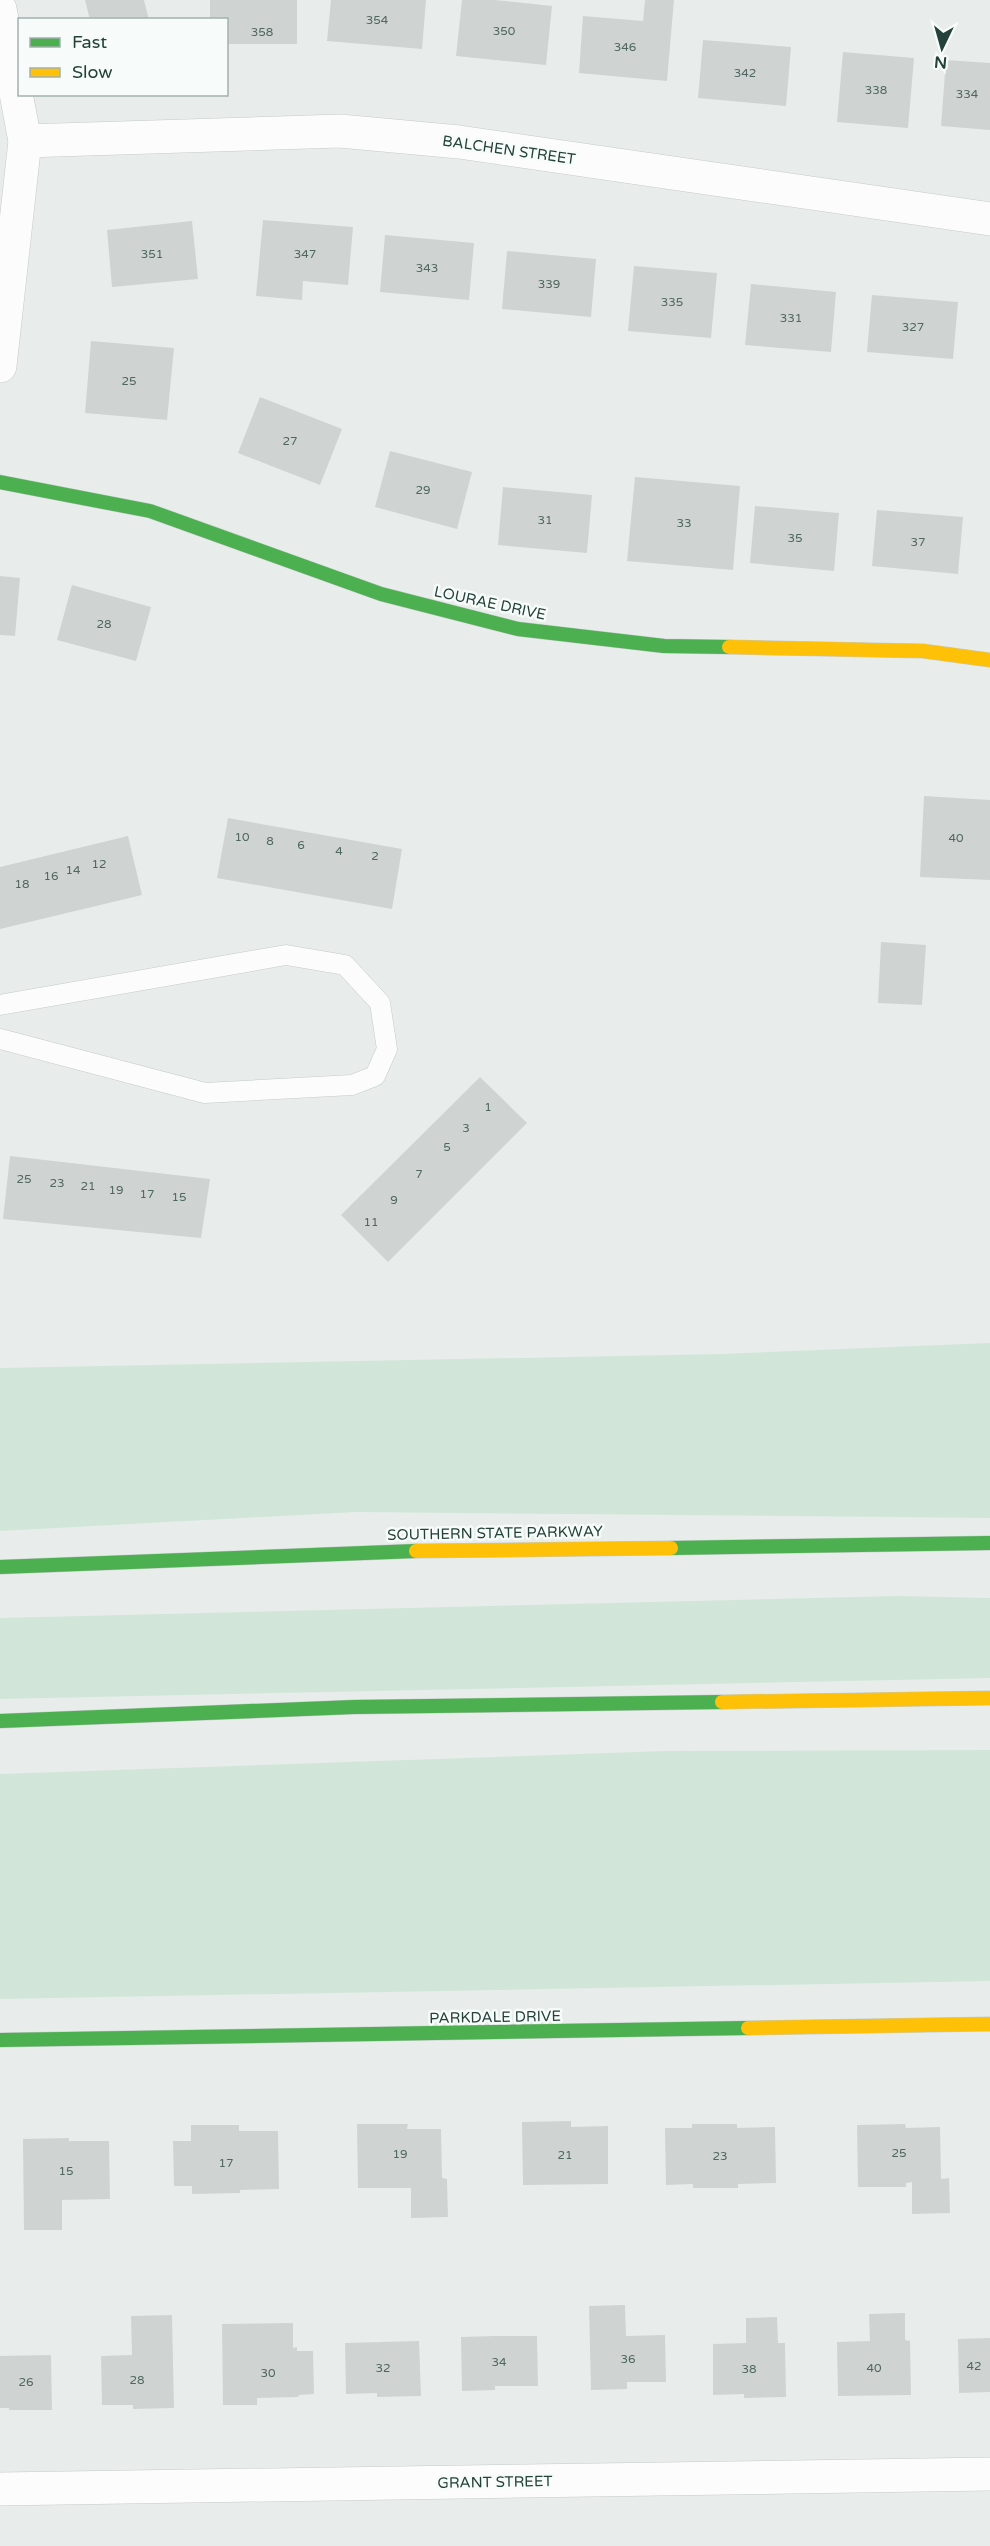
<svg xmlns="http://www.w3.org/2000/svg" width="990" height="2546" font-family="'Varela Round',sans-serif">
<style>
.green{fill:#d1e6d8}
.building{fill:#cfd4d2}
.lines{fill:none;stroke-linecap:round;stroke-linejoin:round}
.lane-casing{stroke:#c5cac8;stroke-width:21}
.street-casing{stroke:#c5cac8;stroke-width:34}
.fast-casing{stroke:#c3cbc8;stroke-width:15}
.slow-casing{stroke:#c3cbc8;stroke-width:15}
.lane{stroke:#fcfcfc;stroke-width:20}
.street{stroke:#fcfcfc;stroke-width:33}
.fast{stroke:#4caf50;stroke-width:14}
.slow{stroke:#ffc107;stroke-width:14}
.labels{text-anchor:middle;stroke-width:5;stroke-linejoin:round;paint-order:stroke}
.number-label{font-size:12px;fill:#506761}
.street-label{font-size:15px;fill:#24423a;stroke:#f7fbf9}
</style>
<rect width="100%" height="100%" fill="#e8edeb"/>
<g class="green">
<path d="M990,1343V1518L356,1512L0,1531V1368L721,1354Z"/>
<path d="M897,1596L990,1598V1678L0,1699V1618Z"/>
<path d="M990,1750V1981L0,1999V1774L666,1751Z"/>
</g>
<g class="building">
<path d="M85,0H144L149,20H90Z"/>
<path d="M210,0H297V44H226V20H210Z"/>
<path d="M331,0H426L422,49L327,41Z"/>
<path d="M462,0H495L552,6L546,65L456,56Z"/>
<path d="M645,0H674L667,81L579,73L583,16L643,21Z"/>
<path d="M703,40L791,47L786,106L698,98Z"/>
<path d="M843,52L914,58L908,128L837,122Z"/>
<path d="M946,60L990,63V130L941,126Z"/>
<path d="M263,220L353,227L348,285L303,281L302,300L256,296Z"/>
<path d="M192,221L198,279L112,287L107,230Z"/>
<path d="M385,235L474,243L469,300L380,292Z"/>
<path d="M507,251L596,259L591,317L502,309Z"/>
<path d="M634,266L717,273L711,338L628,331Z"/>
<path d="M751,284L836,292L831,352L745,345Z"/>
<path d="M872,295L958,302L953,359L867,352Z"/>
<path d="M91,341L174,348L167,420L85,413Z"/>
<path d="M260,397L342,429L320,485L238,453Z"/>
<path d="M390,451L472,472L457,529L375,507Z"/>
<path d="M635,477L740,486L733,570L627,561Z"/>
<path d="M503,487L592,495L587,553L498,545Z"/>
<path d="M755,506L839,513L834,571L750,563Z"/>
<path d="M877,510L963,517L958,574L872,566Z"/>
<path d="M0,576L20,578L15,636L0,635Z"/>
<path d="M72,585L151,607L136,661L57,640Z"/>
<path d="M924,796L990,800V880L920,877Z"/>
<path d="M228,818L402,849L392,909L217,878Z"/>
<path d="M128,836L142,895L0,929V867Z"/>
<path d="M881,942L926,945L922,1005L878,1003Z"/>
<path d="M480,1077L527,1123L388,1262L341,1215Z"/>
<path d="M10,1156L210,1179L201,1238L3,1219Z"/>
<path d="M571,2121V2127L608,2126V2184L523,2185L522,2122Z"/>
<path d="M357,2124H408L407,2129H441L442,2178L447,2179L448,2217L411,2218V2188H358Z"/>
<path d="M692,2124H737V2128L775,2127L776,2183L738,2184V2188H693V2184L666,2185L665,2128H692Z"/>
<path d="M905,2124L906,2128L940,2127L941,2179L949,2178L950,2213L912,2214V2182L906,2183V2187H858L857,2125Z"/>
<path d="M191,2125H239V2131H278L279,2189L240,2190V2193L192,2194V2186H174L173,2141H191Z"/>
<path d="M69,2138V2141H109L110,2199L62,2200V2230H24L23,2139Z"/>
<path d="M625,2305L626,2336L665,2335L666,2382H627V2389L591,2390L589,2306Z"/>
<path d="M905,2313V2340L910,2341L911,2395L838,2396L837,2342L870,2341L869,2314Z"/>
<path d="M172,2315L174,2408L133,2409V2405H102L101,2356L132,2355L131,2316Z"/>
<path d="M777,2317L778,2343H785L786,2397L744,2398V2394L713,2395V2344L746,2343V2318Z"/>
<path d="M293,2323V2348L297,2347V2351H313L314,2394L299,2395L298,2397L257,2398V2405H223L222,2324Z"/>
<path d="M494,2336H537L538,2386H495V2390L462,2391L461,2337Z"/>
<path d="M990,2338V2392L959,2393L958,2339Z"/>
<path d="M419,2341L421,2396L377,2397V2393L346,2394L345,2343Z"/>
<path d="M51,2355L52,2410H9V2408H0V2356Z"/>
</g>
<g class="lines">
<defs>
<path id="lane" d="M0,1005L286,955L345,965L380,1003L387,1049L375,1076L352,1085L205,1093L0,1039"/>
<g id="street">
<path d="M0,9L25,141L0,366"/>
<path d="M25,141L340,131L459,142L990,219"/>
<path d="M0,2489L990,2474"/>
</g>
<g id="fast">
<path d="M0,482L150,511L381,594L518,629L664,646L729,647"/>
<path d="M671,1548L990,1543"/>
<path d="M0,1567L416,1551"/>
<path d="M0,1721L354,1707L722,1702"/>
<path d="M0,2040L748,2028"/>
</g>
<g id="slow">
<path d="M729,647L923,651L990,660"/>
<path d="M416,1551L671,1548"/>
<path d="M722,1702L990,1698"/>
<path d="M748,2028L990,2024"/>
</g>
</defs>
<use href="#lane" class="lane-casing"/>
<use href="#street" class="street-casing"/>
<use href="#fast" class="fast-casing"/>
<use href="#slow" class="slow-casing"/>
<use href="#lane" class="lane"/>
<use href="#street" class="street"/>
<use href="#fast" class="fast"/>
<use href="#slow" class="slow"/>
</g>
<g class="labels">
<g class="number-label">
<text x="377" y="24">354</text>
<text x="504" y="35">350</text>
<text x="262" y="36">358</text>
<text x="625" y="51">346</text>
<text x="745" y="77">342</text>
<text x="876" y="94">338</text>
<text x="967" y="98">334</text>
<text x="152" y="258">351</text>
<text x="305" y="258">347</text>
<text x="427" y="272">343</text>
<text x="549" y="288">339</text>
<text x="672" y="306">335</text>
<text x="791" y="322">331</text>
<text x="913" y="331">327</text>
<text x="129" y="385">25</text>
<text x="290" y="445">27</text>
<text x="423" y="494">29</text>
<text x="545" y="524">31</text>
<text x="684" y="527">33</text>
<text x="795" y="542">35</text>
<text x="918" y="546">37</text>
<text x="104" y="628">28</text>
<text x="242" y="841">10</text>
<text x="956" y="842">40</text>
<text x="270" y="845">8</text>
<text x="301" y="849">6</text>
<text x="339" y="855">4</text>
<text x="375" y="860">2</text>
<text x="99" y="868">12</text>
<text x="73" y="874">14</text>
<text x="51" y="880">16</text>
<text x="22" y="888">18</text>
<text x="488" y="1111">1</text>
<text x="466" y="1132">3</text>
<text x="447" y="1151">5</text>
<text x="419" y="1178">7</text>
<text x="24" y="1183">25</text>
<text x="57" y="1187">23</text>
<text x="88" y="1190">21</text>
<text x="116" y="1194">19</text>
<text x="147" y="1198">17</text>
<text x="179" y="1201">15</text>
<text x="394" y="1204">9</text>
<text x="371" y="1226">11</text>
<text x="899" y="2157">25</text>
<text x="400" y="2158">19</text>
<text x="565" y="2159">21</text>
<text x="720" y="2160">23</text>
<text x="226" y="2167">17</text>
<text x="66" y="2175">15</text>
<text x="628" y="2363">36</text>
<text x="499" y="2366">34</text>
<text x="974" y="2370">42</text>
<text x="383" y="2372">32</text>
<text x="874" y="2372">40</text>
<text x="749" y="2373">38</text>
<text x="268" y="2377">30</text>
<text x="137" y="2384">28</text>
<text x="26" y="2386">26</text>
</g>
<g class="street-label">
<text transform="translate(509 150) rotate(8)" y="5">BALCHEN STREET</text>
<text transform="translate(490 603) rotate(12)" y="5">LOURAE DRIVE</text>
<text transform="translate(495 1533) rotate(-1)" y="5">SOUTHERN STATE PARKWAY</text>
<text transform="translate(495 2017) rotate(-1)" y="5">PARKDALE DRIVE</text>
<text transform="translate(495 2482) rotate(-1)" y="5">GRANT STREET</text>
</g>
</g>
<rect x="18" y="18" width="210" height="78" fill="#f7fbf9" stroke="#a3b1ad" stroke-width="1.5"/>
<rect x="30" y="38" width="30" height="9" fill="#4caf50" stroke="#a3b1ad" stroke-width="1.5"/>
<text x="72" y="48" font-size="18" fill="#24423a">Fast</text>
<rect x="30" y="68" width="30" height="9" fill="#ffc107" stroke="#a3b1ad" stroke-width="1.5"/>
<text x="72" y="78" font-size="18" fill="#24423a">Slow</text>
<g transform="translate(942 48) rotate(185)" stroke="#f7fbf9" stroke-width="4.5" paint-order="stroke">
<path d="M0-4.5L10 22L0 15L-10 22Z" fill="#24423a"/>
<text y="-9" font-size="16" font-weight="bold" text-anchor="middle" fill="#24423a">N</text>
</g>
</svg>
